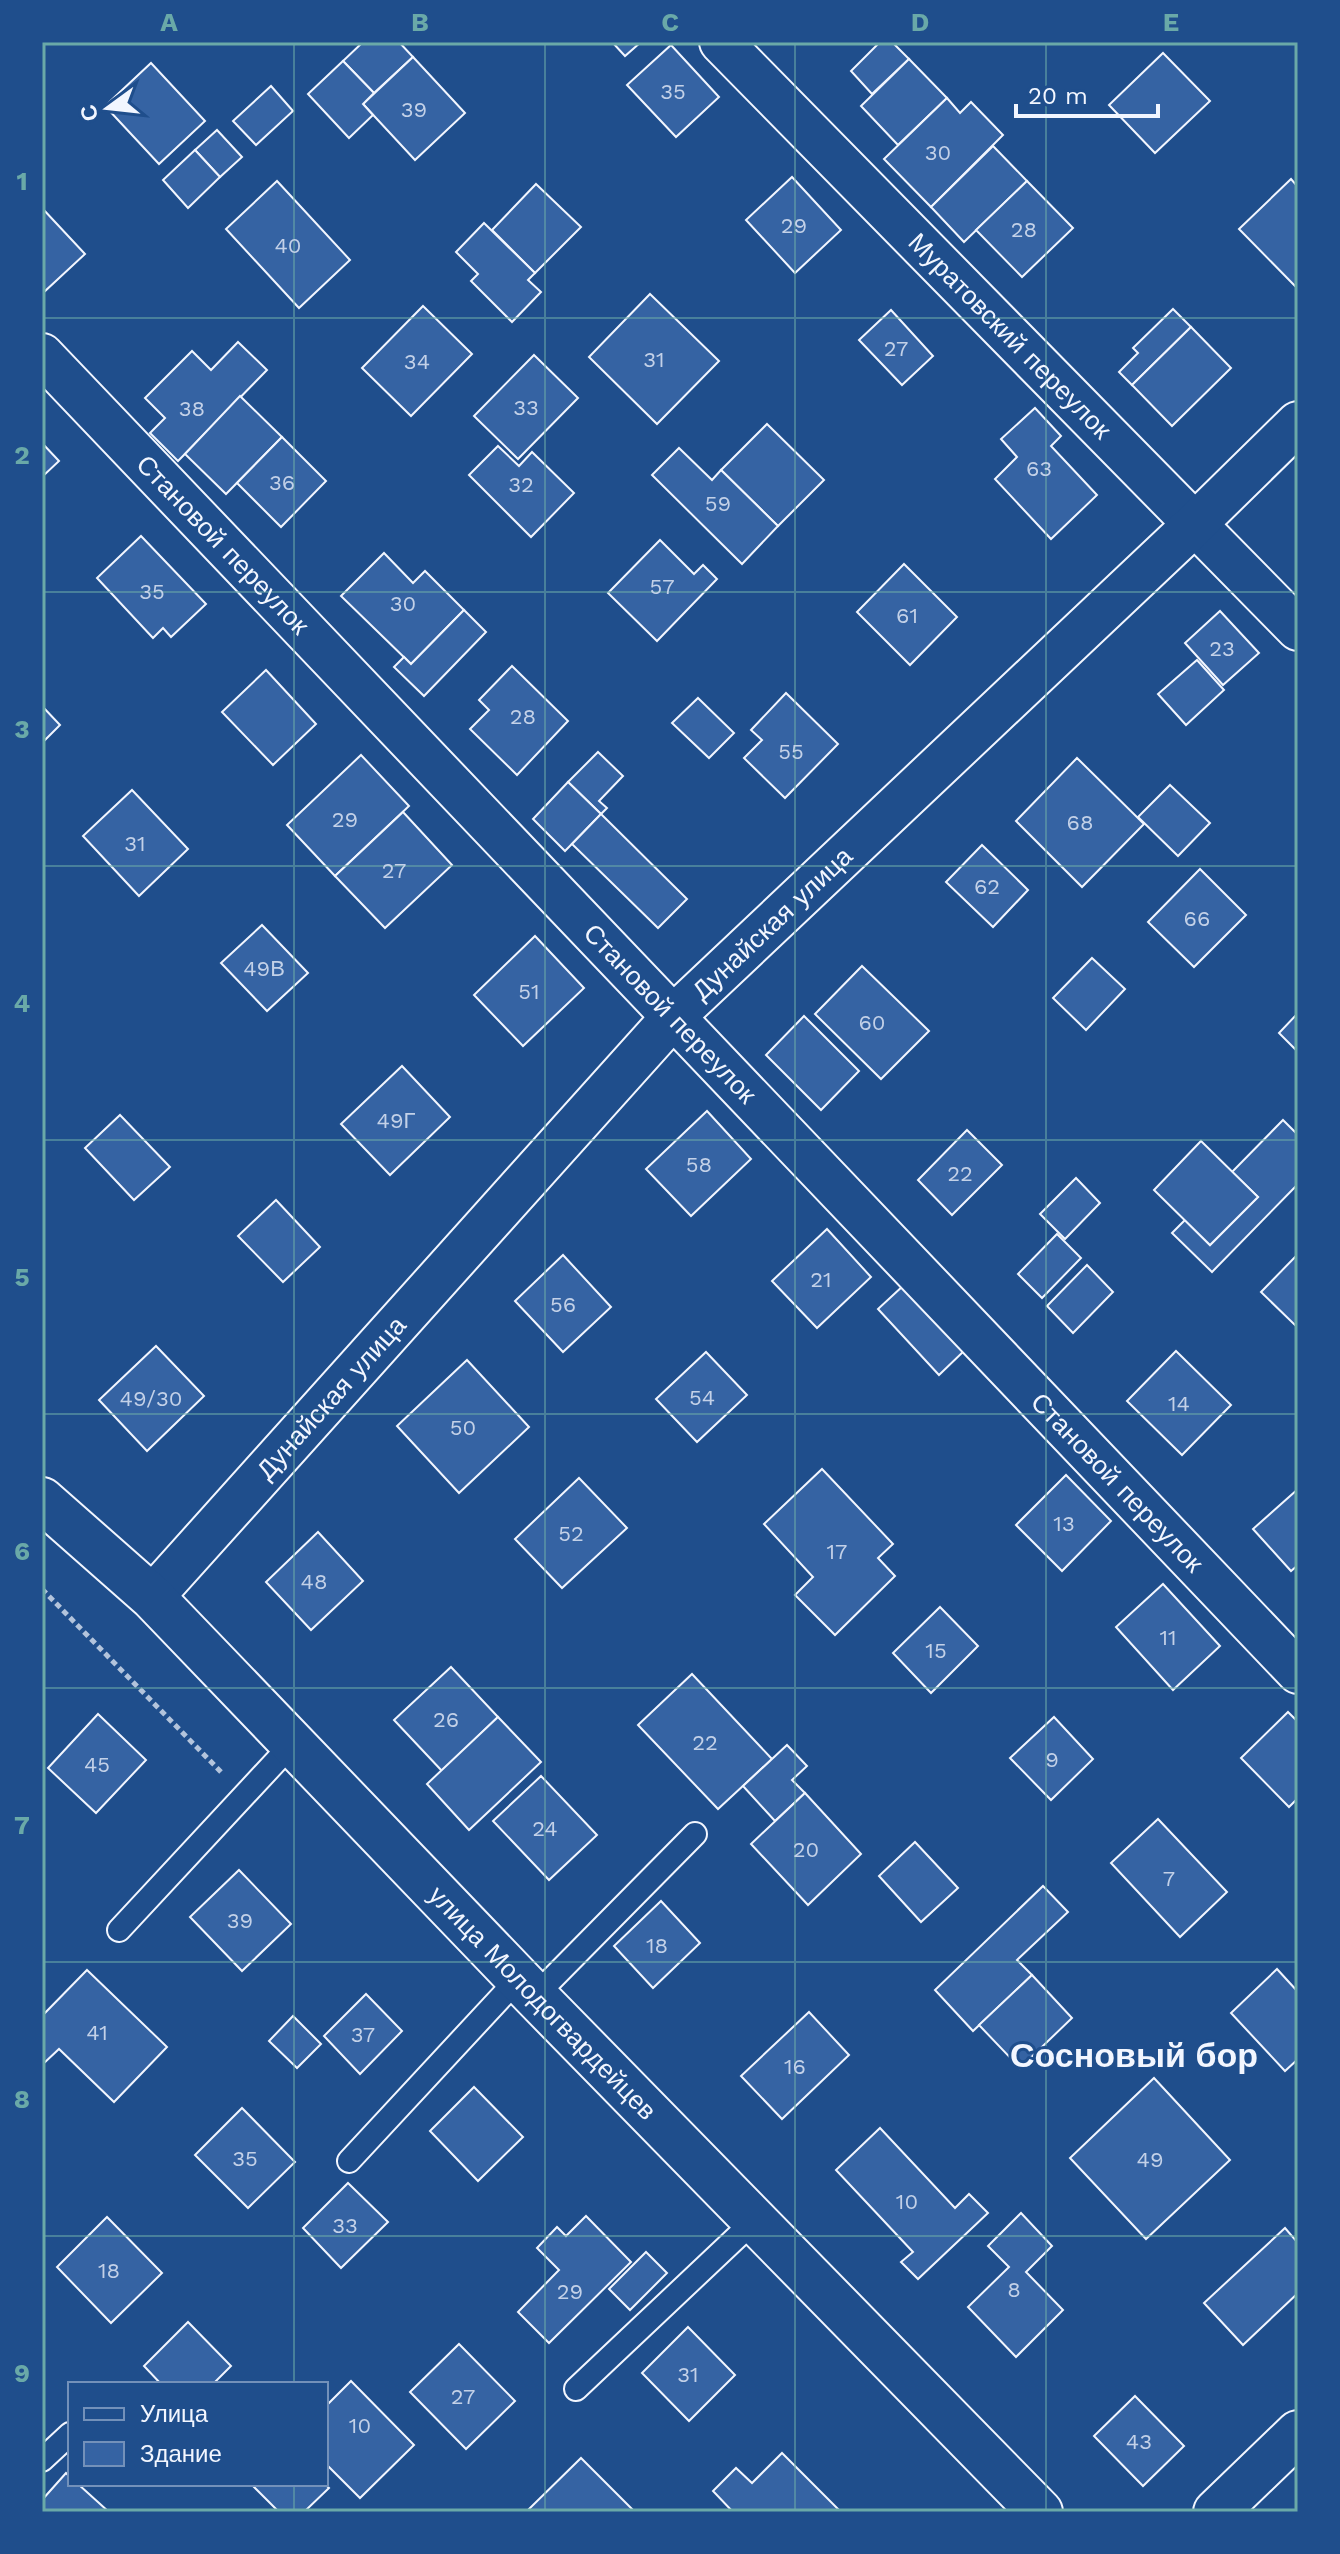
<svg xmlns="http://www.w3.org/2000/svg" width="1340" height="2554" font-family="'Work Sans',sans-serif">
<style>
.building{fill:#3563a3;stroke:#f2f6ff;stroke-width:2}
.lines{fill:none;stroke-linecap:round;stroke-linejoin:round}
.service-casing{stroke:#f2f6ff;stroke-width:26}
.minor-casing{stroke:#f2f6ff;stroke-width:46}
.tertiary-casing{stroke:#f2f6ff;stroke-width:48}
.path{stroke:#b3c4dc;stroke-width:5;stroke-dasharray:6 4;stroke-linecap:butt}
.service{stroke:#1f4e8c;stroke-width:22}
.minor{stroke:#1f4e8c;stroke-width:42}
.tertiary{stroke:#1f4e8c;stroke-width:44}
.grid{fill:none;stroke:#6aa9a8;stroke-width:2;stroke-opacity:0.55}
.labels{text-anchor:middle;stroke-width:6;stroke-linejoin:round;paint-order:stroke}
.number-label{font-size:22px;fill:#c3d1e8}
.street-label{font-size:26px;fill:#f2f6ff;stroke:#1f4e8c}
.district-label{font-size:34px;font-weight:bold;fill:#f2f6ff;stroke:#1f4e8c}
.neatline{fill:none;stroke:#6aa9a8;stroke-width:3}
.grid-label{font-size:26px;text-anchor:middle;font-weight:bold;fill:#6aa9a8}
</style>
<rect width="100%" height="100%" fill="#1f4e8c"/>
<g class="building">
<path d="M363,42H399L413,57L374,93L343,61Z"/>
<path d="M612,42H641L625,56Z"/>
<path d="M880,42H892L909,59L872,94L851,71Z"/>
<path d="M671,45L719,97L676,137L627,85Z"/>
<path d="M1163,53L1210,101L1155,153L1109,105Z"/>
<path d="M413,57L465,113L415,160L363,104Z"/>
<path d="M909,59L947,98L898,145L861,106Z"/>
<path d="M343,61L374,93L363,104L373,115L349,138L308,94Z"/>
<path d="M151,63L205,121L159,164L105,106Z"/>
<path d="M271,86L293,111L256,145L233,121Z"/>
<path d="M947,98L960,113L971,102L1003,135L931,207L884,159Z"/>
<path d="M217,130L242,157L220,177L195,150Z"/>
<path d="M993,146L1027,181L964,242L931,207Z"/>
<path d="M195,150L220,177L188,208L163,180Z"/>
<path d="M792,177L841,230L795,273L746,220Z"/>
<path d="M1291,179L1298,187L1297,288L1239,229Z"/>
<path d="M277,181L350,260L299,308L226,229Z"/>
<path d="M1027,181L1073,228L1022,277L976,230Z"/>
<path d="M536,184L581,227L535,273L492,230Z"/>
<path d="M42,208L85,254L44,292L42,290Z"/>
<path d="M484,223L535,273L528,280L541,292L512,322L471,281L478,274L456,252Z"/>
<path d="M650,294L719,361L657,424L589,357Z"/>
<path d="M423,306L472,354L411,416L362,368Z"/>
<path d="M1173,309L1191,327L1132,385L1119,372L1138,353L1133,348Z"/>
<path d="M891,310L933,356L902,385L859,340Z"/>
<path d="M1191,327L1231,368L1172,426L1132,385Z"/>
<path d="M238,342L267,370L178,461L150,433L165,418L145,398L192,351L211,370Z"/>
<path d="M534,355L578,398L518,459L474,416Z"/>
<path d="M240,396L282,437L226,494L185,454Z"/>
<path d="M1035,408L1061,436L1051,446L1097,495L1051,539L995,479L1017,457L1001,439Z"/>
<path d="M767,424L824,480L778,526L721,470Z"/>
<path d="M282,437L326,481L281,527L237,483Z"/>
<path d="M42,443L59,461L42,477Z"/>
<path d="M498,446L519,466L532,452L574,493L531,537L469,475Z"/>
<path d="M679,448L712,480L721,470L778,526L742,564L652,475Z"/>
<path d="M141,536L206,604L171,637L163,628L153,638L97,578Z"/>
<path d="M660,540L694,574L703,565L717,579L657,641L608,593Z"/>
<path d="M384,553L413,583L425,571L464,610L411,664L341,596Z"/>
<path d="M904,564L957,617L910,665L857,612Z"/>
<path d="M464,610L486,632L424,696L394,667L404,657L411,664Z"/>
<path d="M1220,611L1259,653L1223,685L1185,643Z"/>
<path d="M1197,660L1224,690L1186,725L1158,694Z"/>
<path d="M512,666L568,721L517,775L470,729L489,710L479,700Z"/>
<path d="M266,670L316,724L273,765L222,712Z"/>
<path d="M786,693L838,744L785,798L744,758L762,740L751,730Z"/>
<path d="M698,698L734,733L709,758L672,723Z"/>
<path d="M42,706L60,725L42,743Z"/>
<path d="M598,752L623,776L599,801L607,808L601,814L568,782Z"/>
<path d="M361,755L409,806L335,876L287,825Z"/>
<path d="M1077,758L1144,824L1082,887L1016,821Z"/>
<path d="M568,782L601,814L565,851L533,819Z"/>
<path d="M1170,785L1210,823L1178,856L1138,817Z"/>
<path d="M132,790L188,849L139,896L83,836Z"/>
<path d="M403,812L452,865L385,928L335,876Z"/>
<path d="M601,814L687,899L658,928L572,844Z"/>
<path d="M982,845L1028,890L993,927L946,882Z"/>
<path d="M1200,869L1246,915L1194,967L1148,922Z"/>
<path d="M262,925L308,973L267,1011L221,963Z"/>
<path d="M535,936L584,988L523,1046L474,995Z"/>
<path d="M1092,958L1125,989L1086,1030L1053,998Z"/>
<path d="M862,966L929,1031L881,1079L815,1014Z"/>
<path d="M1298,1013V1052L1279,1033Z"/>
<path d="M804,1016L859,1071L821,1110L766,1055Z"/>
<path d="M402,1066L450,1117L390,1175L341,1124Z"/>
<path d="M707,1111L751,1159L691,1216L646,1169Z"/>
<path d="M120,1115L170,1167L134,1200L85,1148Z"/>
<path d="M1283,1120L1298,1135V1184L1212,1272L1172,1233L1185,1220L1210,1245L1258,1197L1232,1172Z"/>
<path d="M967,1130L1002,1165L952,1215L918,1180Z"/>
<path d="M1201,1141L1258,1197L1210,1245L1154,1190Z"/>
<path d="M1076,1178L1100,1203L1065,1239L1040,1214Z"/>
<path d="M276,1200L320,1247L283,1282L238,1236Z"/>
<path d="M827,1229L871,1277L817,1328L772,1281Z"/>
<path d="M1057,1234L1081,1258L1042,1298L1018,1274Z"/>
<path d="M1298,1254V1328L1261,1292Z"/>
<path d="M563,1255L611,1307L563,1352L515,1301Z"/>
<path d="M1087,1265L1113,1292L1073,1333L1047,1306Z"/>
<path d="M904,1285L965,1350L939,1375L878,1309Z"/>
<path d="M156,1346L204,1396L147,1451L99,1400Z"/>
<path d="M1176,1351L1231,1405L1182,1455L1127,1401Z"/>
<path d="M706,1352L747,1395L697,1442L656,1399Z"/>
<path d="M467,1360L529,1427L459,1493L397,1426Z"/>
<path d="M822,1469L893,1544L878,1558L895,1576L835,1635L795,1595L813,1577L764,1524Z"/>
<path d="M1066,1475L1111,1521L1062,1571L1016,1525Z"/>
<path d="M579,1478L627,1528L562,1588L515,1539Z"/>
<path d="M1298,1489V1565L1291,1571L1253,1529Z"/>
<path d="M318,1532L363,1581L311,1630L266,1582Z"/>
<path d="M1163,1584L1220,1646L1173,1690L1116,1627Z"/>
<path d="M940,1607L978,1646L931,1693L893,1653Z"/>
<path d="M451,1667L498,1717L442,1771L394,1720Z"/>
<path d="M692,1674L772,1759L718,1809L638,1725Z"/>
<path d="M1288,1712L1298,1722V1798L1289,1807L1241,1758Z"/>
<path d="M98,1714L146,1760L96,1813L48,1768Z"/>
<path d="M498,1717L541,1762L469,1830L427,1784Z"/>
<path d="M1054,1717L1093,1759L1051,1800L1010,1758Z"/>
<path d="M787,1745L807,1766L792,1780L805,1793L775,1821L743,1786Z"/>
<path d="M541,1776L597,1835L549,1880L493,1821Z"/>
<path d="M805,1793L861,1854L808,1905L751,1844Z"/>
<path d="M1158,1819L1227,1892L1180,1937L1111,1863Z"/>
<path d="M915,1842L958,1888L921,1922L879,1876Z"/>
<path d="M239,1870L291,1924L242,1971L190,1917Z"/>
<path d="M1043,1886L1068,1912L1017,1960L1032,1975L973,2031L935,1990Z"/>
<path d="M661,1901L700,1943L653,1988L614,1946Z"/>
<path d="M1277,1969L1298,1992V2059L1285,2071L1231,2013Z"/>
<path d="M87,1970L167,2047L114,2102L59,2049L42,2065V2016Z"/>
<path d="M1032,1975L1072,2018L1020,2068L979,2025Z"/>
<path d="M366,1994L402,2031L360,2074L324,2036Z"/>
<path d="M809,2012L849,2055L782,2119L741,2076Z"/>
<path d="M293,2016L321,2044L297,2068L269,2041Z"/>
<path d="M1154,2078L1230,2160L1146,2239L1070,2158Z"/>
<path d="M474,2087L523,2137L478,2181L430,2131Z"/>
<path d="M242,2108L295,2162L248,2208L195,2155Z"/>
<path d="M880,2128L955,2208L969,2194L988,2213L918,2279L901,2262L913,2252L836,2170Z"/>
<path d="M348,2183L388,2222L341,2268L303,2228Z"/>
<path d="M1021,2213L1052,2246L1026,2272L1063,2310L1016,2357L968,2307L1009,2267L988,2246Z"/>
<path d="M586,2216L631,2262L549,2343L518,2312L559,2270L537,2248L557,2227L566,2236Z"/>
<path d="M107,2217L162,2273L111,2323L57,2267Z"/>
<path d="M1285,2228L1298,2243V2293L1243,2345L1204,2303Z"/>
<path d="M646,2252L667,2273L630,2310L609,2289Z"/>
<path d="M188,2322L231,2366L213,2384H161L144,2366Z"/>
<path d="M688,2327L735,2375L689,2421L642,2373Z"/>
<path d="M459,2344L515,2401L466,2449L410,2392Z"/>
<path d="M351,2381L414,2445L360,2498L326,2464V2406Z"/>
<path d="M1135,2396L1184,2446L1143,2486L1094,2436Z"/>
<path d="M782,2453L841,2512H733L713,2491L736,2468L752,2483Z"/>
<path d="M581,2458L633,2510L632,2512H532L529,2509Z"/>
<path d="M66,2473L70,2477V2484H78L109,2512H42V2500Z"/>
<path d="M251,2484H325L329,2488L304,2512H279Z"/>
</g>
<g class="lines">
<defs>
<g id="service">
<path d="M119,1930L292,1744"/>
<path d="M535,1996L695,1834"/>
<path d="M349,2161L518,1979"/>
<path d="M576,2389L755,2220"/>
<path d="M42,2460L70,2434"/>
</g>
<g id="minor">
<path id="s1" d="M721,42L1298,629"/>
<path id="s2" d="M42,355L1298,1672"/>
<path id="s3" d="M152,1597L674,1016L1195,524L1298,423"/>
</g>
<g id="tertiary">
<path id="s4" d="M42,1500L152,1597L535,1996L1040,2512"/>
<path d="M1216,2512L1298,2433"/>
</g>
</defs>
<use href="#service" class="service-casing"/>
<use href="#minor" class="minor-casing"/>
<use href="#tertiary" class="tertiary-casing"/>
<path class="path" d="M42,1589L221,1772"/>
<use href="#service" class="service"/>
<use href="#minor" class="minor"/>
<use href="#tertiary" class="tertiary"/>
</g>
<path class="grid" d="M294,42V2384M545,42V2512M795,42V2512M1046,42V2512M42,318H1298M42,592H1298M42,866H1298M42,1140H1298M42,1414H1298M42,1688H1298M42,1962H1298M42,2236H1298M294,2484V2512"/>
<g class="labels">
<g class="number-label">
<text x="673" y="99">35</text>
<text x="414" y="117">39</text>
<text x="938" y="160">30</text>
<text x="794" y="233">29</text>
<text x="1024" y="237">28</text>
<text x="288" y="253">40</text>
<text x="896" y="356">27</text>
<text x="654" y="367">31</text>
<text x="417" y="369">34</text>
<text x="526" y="415">33</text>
<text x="192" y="416">38</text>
<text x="1039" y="476">63</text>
<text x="282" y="490">36</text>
<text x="521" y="492">32</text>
<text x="718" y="511">59</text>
<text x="662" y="594">57</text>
<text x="152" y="599">35</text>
<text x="403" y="611">30</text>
<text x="907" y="623">61</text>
<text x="1222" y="656">23</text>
<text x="523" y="724">28</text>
<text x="791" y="759">55</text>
<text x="345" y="827">29</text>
<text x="1080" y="830">68</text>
<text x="135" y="851">31</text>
<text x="394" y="878">27</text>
<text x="987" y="894">62</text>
<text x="1197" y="926">66</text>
<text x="264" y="976">49В</text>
<text x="529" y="999">51</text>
<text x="872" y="1030">60</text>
<text x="396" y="1128">49Г</text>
<text x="699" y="1172">58</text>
<text x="960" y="1181">22</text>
<text x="821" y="1287">21</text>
<text x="563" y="1312">56</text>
<text x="702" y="1405">54</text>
<text x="151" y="1406">49/30</text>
<text x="1179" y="1411">14</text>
<text x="463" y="1435">50</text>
<text x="1064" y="1531">13</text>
<text x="571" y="1541">52</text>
<text x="837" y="1559">17</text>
<text x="314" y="1589">48</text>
<text x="1168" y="1645">11</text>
<text x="936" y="1658">15</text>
<text x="446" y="1727">26</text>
<text x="705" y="1750">22</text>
<text x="1052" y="1767">9</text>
<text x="97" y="1772">45</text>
<text x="545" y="1836">24</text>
<text x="806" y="1857">20</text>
<text x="1169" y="1886">7</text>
<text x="240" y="1928">39</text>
<text x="657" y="1953">18</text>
<text x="97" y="2040">41</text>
<text x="363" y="2042">37</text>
<text x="795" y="2074">16</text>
<text x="245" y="2166">35</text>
<text x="1150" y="2167">49</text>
<text x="907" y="2209">10</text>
<text x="345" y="2233">33</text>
<text x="109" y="2278">18</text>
<text x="1014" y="2297">8</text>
<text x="570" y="2299">29</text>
<text x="688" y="2382">31</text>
<text x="463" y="2404">27</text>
<text x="360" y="2433">10</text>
<text x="1139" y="2449">43</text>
</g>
<g class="street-label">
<text dy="9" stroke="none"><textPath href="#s1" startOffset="412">Муратовский переулок</textPath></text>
<text dy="9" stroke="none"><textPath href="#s2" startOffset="262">Становой переулок</textPath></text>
<text dy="9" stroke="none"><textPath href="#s3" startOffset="916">Дунайская улица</textPath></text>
<text dy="9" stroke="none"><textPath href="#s2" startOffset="910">Становой переулок</textPath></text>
<text dy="9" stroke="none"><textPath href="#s3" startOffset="268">Дунайская улица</textPath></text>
<text dy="9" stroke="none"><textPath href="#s2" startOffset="1558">Становой переулок</textPath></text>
<text dy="9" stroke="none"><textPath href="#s4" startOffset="710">улица Молодогвардейцев</textPath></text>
</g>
<g class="district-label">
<text x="1134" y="2067">Сосновый бор</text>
</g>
</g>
<rect width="1340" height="2554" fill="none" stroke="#1f4e8c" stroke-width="88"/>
<rect x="68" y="2382" width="260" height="104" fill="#1f4e8c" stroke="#7391ba" stroke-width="2"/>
<rect x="84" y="2408" width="40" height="12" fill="#1f4e8c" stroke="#7391ba" stroke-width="2"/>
<text x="140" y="2422" font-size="24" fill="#f2f6ff">Улица</text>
<rect x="84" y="2442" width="40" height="24" fill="#3563a3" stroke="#7391ba" stroke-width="2"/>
<text x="140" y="2462" font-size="24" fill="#f2f6ff">Здание</text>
<g transform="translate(108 108) rotate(255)" stroke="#1f4e8c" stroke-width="6" paint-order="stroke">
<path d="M0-6L14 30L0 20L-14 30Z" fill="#f2f6ff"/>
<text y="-12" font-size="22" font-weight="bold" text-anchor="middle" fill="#f2f6ff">С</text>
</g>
<path d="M1016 104v12h142v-12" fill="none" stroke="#f2f6ff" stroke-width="4"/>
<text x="1028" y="104" font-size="24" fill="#f2f6ff" stroke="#1f4e8c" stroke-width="6" paint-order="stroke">20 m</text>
<rect x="44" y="44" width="1252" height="2466" class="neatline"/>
<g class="grid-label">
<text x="169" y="31">A</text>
<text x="420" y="31">B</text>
<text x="670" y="31">C</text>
<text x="920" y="31">D</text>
<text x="1171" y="31">E</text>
<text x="22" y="190">1</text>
<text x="22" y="464">2</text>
<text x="22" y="738">3</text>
<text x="22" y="1012">4</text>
<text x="22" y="1286">5</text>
<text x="22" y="1560">6</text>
<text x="22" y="1834">7</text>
<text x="22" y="2108">8</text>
<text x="22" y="2382">9</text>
</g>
</svg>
